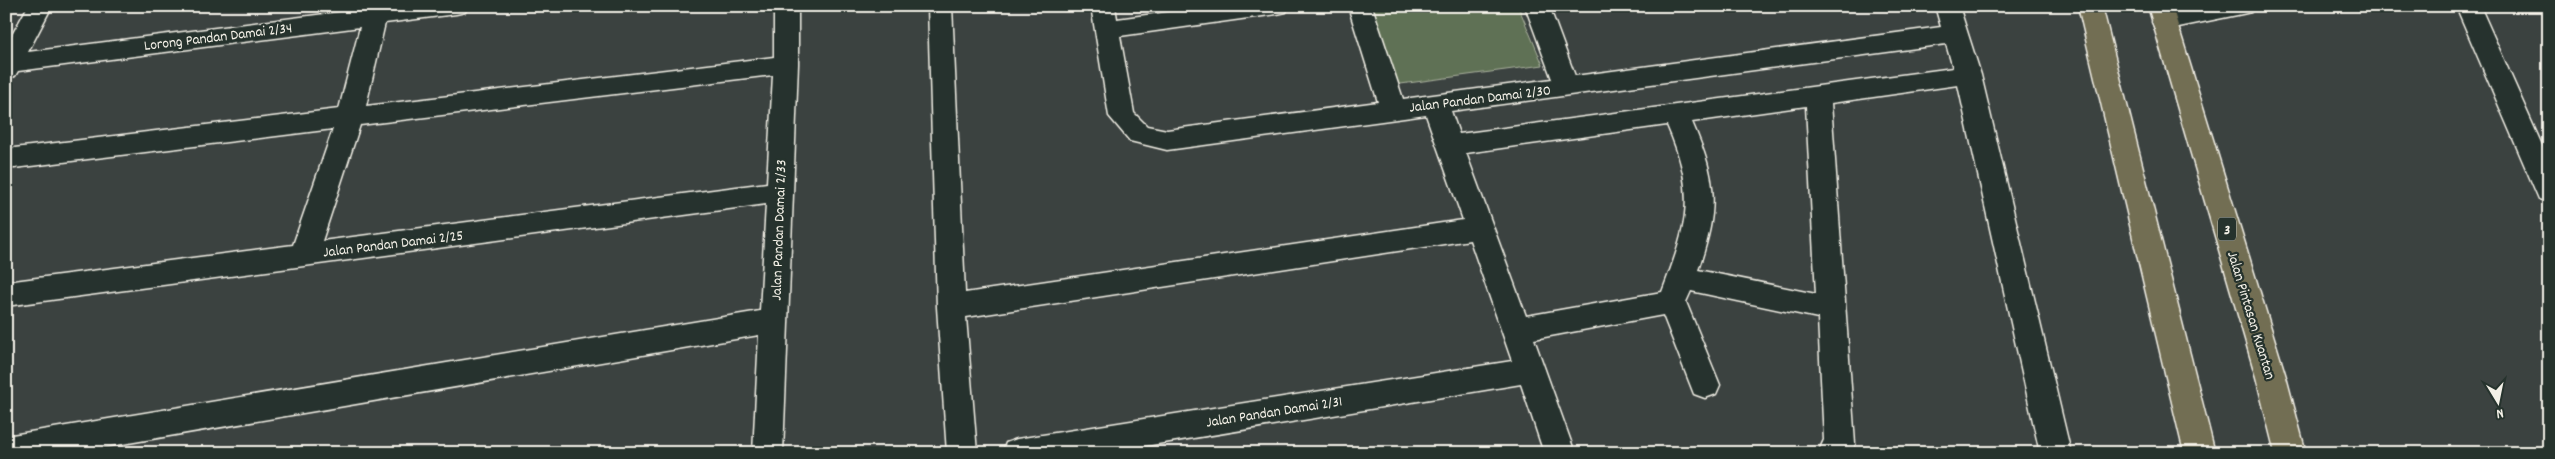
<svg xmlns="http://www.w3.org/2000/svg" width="2555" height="459" font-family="Dekko,sans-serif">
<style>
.green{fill:#5f7154;stroke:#aab19e}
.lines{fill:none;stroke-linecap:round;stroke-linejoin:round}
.minor-casing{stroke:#f4f1e8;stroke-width:3}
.highway-casing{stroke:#f4f1e8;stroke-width:3}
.minor{fill:#26332d;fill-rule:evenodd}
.highway{fill:#726e52;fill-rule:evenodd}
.labels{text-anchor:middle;stroke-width:4.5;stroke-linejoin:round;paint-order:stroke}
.shield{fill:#26332d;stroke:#b6b8b0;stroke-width:1}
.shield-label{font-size:14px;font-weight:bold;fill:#f4f1e8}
.street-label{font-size:15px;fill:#f4f1e8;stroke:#26332d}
</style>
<rect width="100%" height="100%" fill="#3b4240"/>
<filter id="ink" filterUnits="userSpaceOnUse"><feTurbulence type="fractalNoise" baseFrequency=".02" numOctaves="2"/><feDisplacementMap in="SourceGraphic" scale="10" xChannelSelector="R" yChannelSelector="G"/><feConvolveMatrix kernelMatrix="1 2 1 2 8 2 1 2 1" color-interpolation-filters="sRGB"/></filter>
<g filter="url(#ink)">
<path class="green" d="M1368,6H1518L1543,65L1393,85Z"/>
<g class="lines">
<defs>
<g id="minor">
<path d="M28,6H52L28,52L364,9L365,6H468L465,12L456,14L385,23L366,106L774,57V6H798V64L783,453H753L759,335L70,453H6V436L760,311L766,204L6,306V282L293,245L333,129L6,169V149L339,109L360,27L18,71L15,76L6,79V46ZM773,75L767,183L322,241L360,125Z"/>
<path d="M928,6H952L965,293L1463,220L1426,115L1167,150L1130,141L1109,116L1091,6H1115L1117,19L1213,6H1289L1286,12L1277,14L1120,36L1134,113L1147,126L1167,130L1378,102L1348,6H1372L1403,99L1552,79L1525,6H1549L1575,76L1941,27L1935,6H1959L1981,75L2071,453H2040L1958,85L1831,103L1855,444L1851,453H1818L1824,440L1818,318L1691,291L1686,302L1720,385L1716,394L1705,398L1694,394L1663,315L1534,339L1575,453H1544L1521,384L1103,453H1002L1006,443L1017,439L1512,361L1470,240L966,317L977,453H947L937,307ZM1946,44L1953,68L1459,134L1451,111ZM1806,106L1816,294L1698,270C1719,208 1718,182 1692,122ZM1667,125C1697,194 1688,224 1662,292L1526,316L1466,153Z"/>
<path d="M2200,6H2254L2251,12L2242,14L2164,30L2155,28L2152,22L2155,16Z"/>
<path d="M2456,6H2480L2549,161V202L2539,199L2536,192Z"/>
</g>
<g id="highway">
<path d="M2078,6H2102L2215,453H2184Z"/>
<path d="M2148,6H2172L2286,377L2306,453H2275L2256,377Z"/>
</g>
</defs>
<use href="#minor" class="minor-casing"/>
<use href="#highway" class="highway-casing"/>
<use href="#minor" class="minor"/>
<use href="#highway" class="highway"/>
</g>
</g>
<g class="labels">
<rect class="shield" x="2218" y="217.5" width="18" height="23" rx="4"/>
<g class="shield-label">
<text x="2227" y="234">3</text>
</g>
<g class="street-label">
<text transform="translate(218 36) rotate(-7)" y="5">Lorong Pandan Damai 2/34</text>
<text transform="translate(1480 98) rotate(-7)" y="5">Jalan Pandan Damai 2/30</text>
<text transform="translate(778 230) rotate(-88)" y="5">Jalan Pandan Damai 2/33</text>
<text transform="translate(393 243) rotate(-7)" y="5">Jalan Pandan Damai 2/25</text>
<text transform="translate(2252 315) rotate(73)" y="5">Jalan Pintasan Kuantan</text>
<text transform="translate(1274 411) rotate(-9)" y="5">Jalan Pandan Damai 2/31</text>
</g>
</g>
<rect width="2555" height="459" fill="none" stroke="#26332d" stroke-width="25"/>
<rect x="12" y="12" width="2530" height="434" fill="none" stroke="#f4f1e8" stroke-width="2" filter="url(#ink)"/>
<g transform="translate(2498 402) rotate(170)" stroke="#26332d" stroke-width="4" paint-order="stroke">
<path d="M0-4L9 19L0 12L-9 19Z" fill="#f4f1e8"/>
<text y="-8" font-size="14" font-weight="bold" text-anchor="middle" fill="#f4f1e8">N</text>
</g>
</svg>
